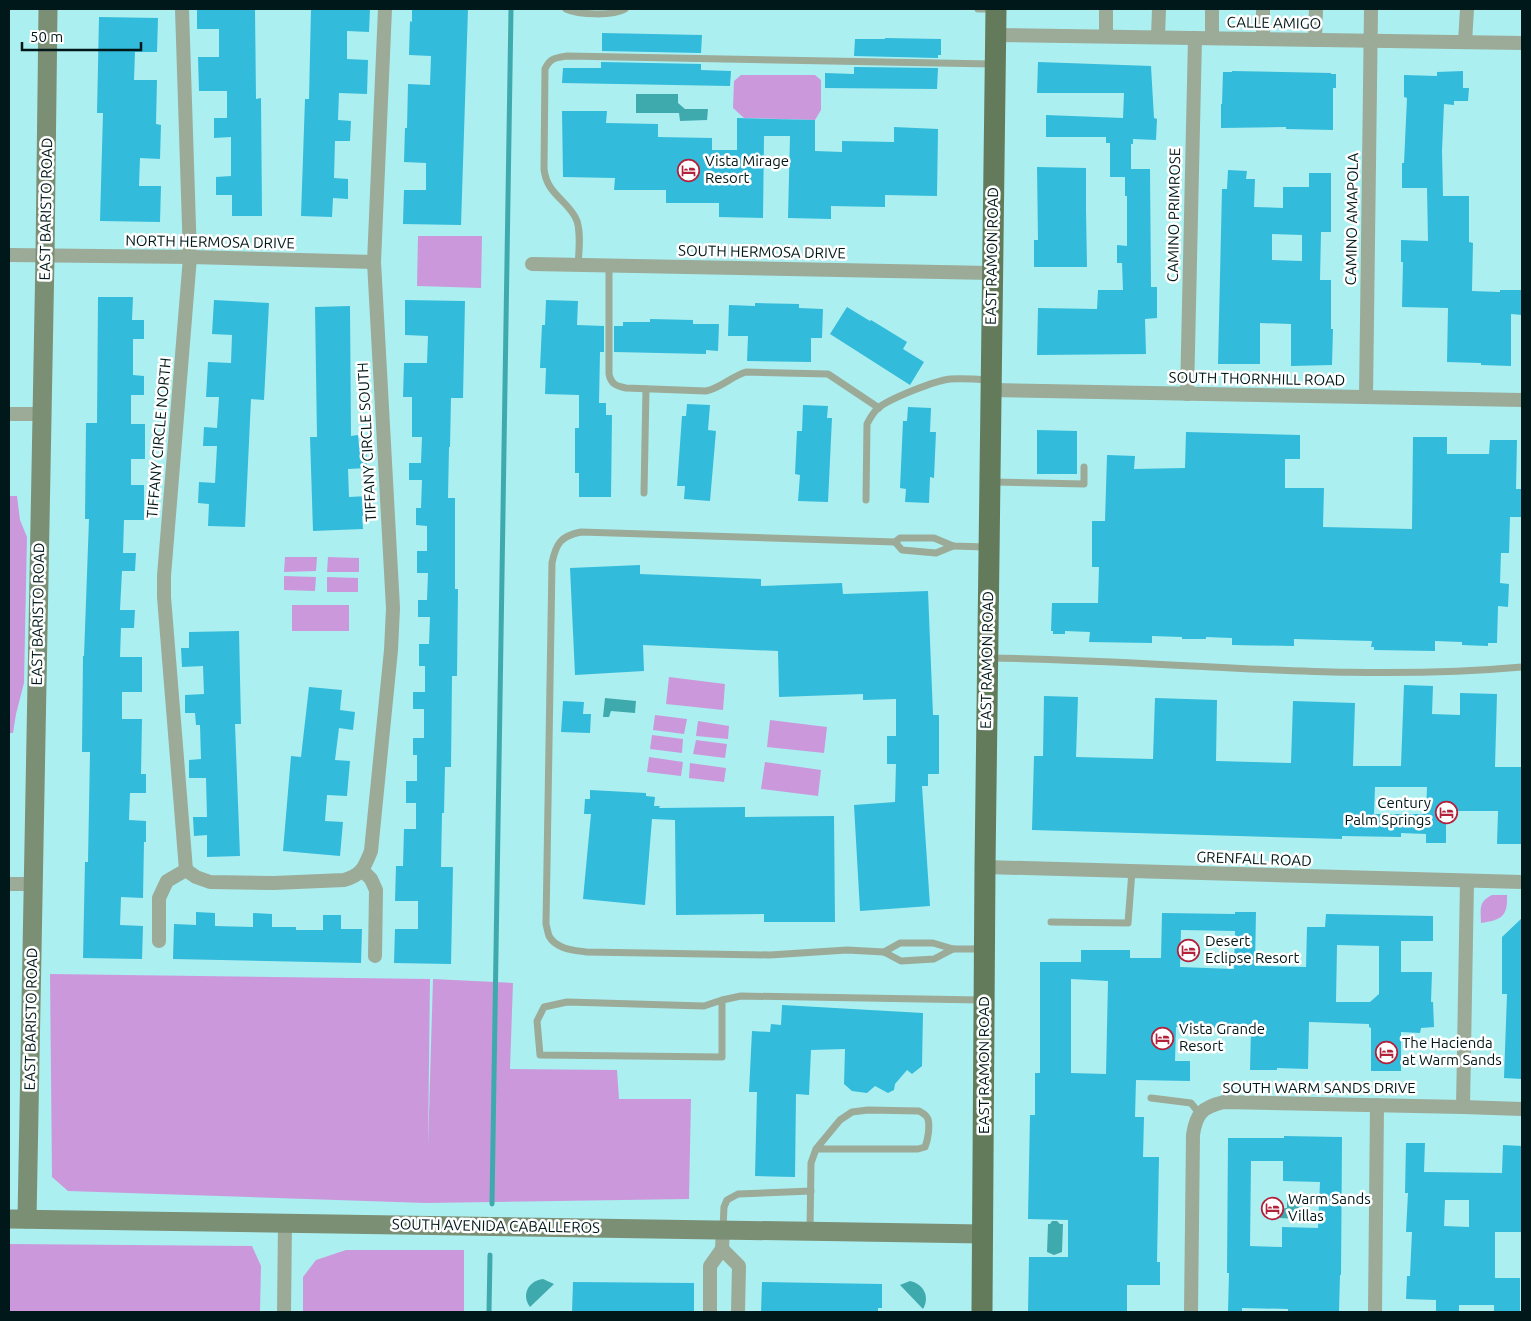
<svg xmlns="http://www.w3.org/2000/svg" width="1531" height="1321" font-family="Ubuntu,sans-serif">
<style>
.green{fill:#cb99db}
.water{fill:#3faaad}
.lines{fill:none;stroke-linecap:round;stroke-linejoin:round}
.stream{stroke:#3faaad;stroke-width:5}
.building{fill:#33bbdb;fill-rule:evenodd}
.lane{stroke:#9caa98;stroke-width:7}
.street{stroke:#9caa98;stroke-width:14}
.secondary{stroke:#7b8f74;stroke-width:19}
.primary{stroke:#637b5b;stroke-width:21}
.labels{text-anchor:middle;stroke-width:5;stroke-linejoin:round;paint-order:stroke}
.street-label{font-size:15px;fill:#001819;stroke:#fff}
.poi-label{font-size:15px;fill:#001819;stroke:#fff;text-anchor:start}
</style>
<rect width="100%" height="100%" fill="#aceff0"/>
<g class="green">
<path d="M741,75H815L821,80V110L815,120L744,118L733,108L734,81Z"/>
<path d="M418,236H482L481,288L417,286Z"/>
<path d="M9,496H17L20,520L27,537L24,683L16,714L13,733H9Z"/>
<path d="M285,557H317L316,571L284,572Z"/>
<path d="M328,557L359,558V572H327Z"/>
<path d="M284,576L316,577L315,591L284,590Z"/>
<path d="M327,577L358,578V592H327Z"/>
<rect x="292" y="605" width="57" height="26"/>
<path d="M669,677L725,684L723,710L666,704Z"/>
<path d="M655,715L687,719L684,734L653,730Z"/>
<path d="M770,720L827,727L824,753L767,747Z"/>
<path d="M698,721L729,726L728,739L696,736Z"/>
<path d="M652,735L683,739L682,753L650,749Z"/>
<path d="M696,740L727,744L725,758L693,754Z"/>
<path d="M649,757L683,762L681,776L647,772Z"/>
<path d="M765,762L821,770L818,796L761,789Z"/>
<path d="M690,763L726,768L724,782L689,778Z"/>
<path d="M1492,895H1507C1508,917 1501,920 1481,923C1481,909 1478,902 1492,895Z"/>
<path d="M50,974L430,979L428,1146L433,979L513,983L510,1069L617,1070L619,1099H691L689,1199L426,1203L68,1191L52,1177Z"/>
<path d="M9,1244L252,1246L261,1266L260,1312H9Z"/>
<path d="M346,1250H464V1312H303V1277L316,1260Z"/>
</g>
<g class="water">
<path d="M636,94H678V103L685,109H708L707,120L680,121L679,113H636Z"/>
<path d="M605,698L636,701L635,713L611,711L609,717H603Z"/>
<path d="M1287,1194H1300L1299,1219L1280,1218V1209L1287,1208Z"/>
<path d="M1052,1221H1057L1060,1224H1063L1062,1252L1054,1255L1047,1252L1048,1224H1050Z"/>
<path d="M543,1279L554,1284L530,1307C521,1295 528,1281 543,1279Z"/>
<path d="M910,1281C924,1284 930,1297 923,1309L900,1285Z"/>
</g>
<g class="lines">
<g class="stream">
<path d="M492,1204L511,9"/>
<path d="M489,1312L490,1255"/>
</g>
</g>
<g class="building">
<path d="M197,9H255L256,99L261,98L262,216H232V195H216V177L231,176V137L214,138V118H227V91H199L198,57H219V29H197Z"/>
<path d="M311,9H370L369,32L347,31V59L368,60L367,94L339,93L338,120L351,121L350,141H335L334,178L348,179V199L333,198L332,217L301,216L305,99H309Z"/>
<path d="M412,9H468L461,225L403,224L404,190H426V163L404,162L405,128H407L408,84L430,85L431,56L409,55L410,21L412,22Z"/>
<path d="M99,17L158,18L157,52H135L134,80H157L156,124L161,125L160,159L140,158L139,186H161L160,222L100,221L103,113H97Z"/>
<path d="M602,33L702,35L701,53L602,51Z"/>
<path d="M885,38L941,39V55H938V58L854,56L855,39H885Z"/>
<path d="M601,62L701,64V70L731,71L730,86L562,83L563,68H601Z"/>
<path d="M1038,62L1151,66L1154,118L1157,119L1156,140L1133,139V144H1131V169H1150L1151,287H1157V318L1145,319L1146,354L1037,355L1038,308L1097,309L1098,290H1123L1122,263H1117V245L1127,246V196H1125V177H1110V143H1106V137H1046V115L1123,118L1124,93H1037Z"/>
<path d="M854,67L938,68L937,89L825,88V73L854,74Z"/>
<path d="M1232,71L1331,73V74H1336V88H1333V130L1286,129V127L1221,128V104H1222L1223,72H1232Z"/>
<path d="M1463,71V88H1469L1468,101H1454V105L1444,104L1442,151L1443,196H1469V242L1473,243L1472,291L1500,292V290H1522V315L1511,314V366L1481,365V363L1447,362L1448,308L1402,307L1403,262H1401V240L1428,241L1427,188H1402V163H1404L1407,98L1404,97V75L1437,76V72Z"/>
<path d="M562,111H607L606,123L658,124V137L712,138V150H737V118L815,120V151L842,152V141L894,142V127L938,129L937,196L885,195V207L831,206V219L788,218L790,136H764L763,218L719,217V203H666V190H614L615,178L563,177Z"/>
<path d="M1037,167L1086,168V210L1087,267H1034V240H1038Z"/>
<path d="M1228,170L1247,171L1246,179H1255L1254,207L1283,208V187H1309V173H1331V232H1321L1320,280H1331V329H1333L1332,365L1291,366V324L1260,323V364H1218L1222,189H1227ZM1272,234L1302,235V261L1272,260Z"/>
<path d="M98,297H133L132,320H144V339H133V375L144,376V395H131V424H145V459H131V485H144V520H124L123,553H136L135,571H122L120,610H135L134,628H121L120,657H142V692H122V719H142L141,774H146V793H130L129,820L146,821V842H144L143,898L121,897L120,925L143,926L142,959L83,958L85,862H88L90,752H82L83,656H84L89,519H85L86,423H97Z"/>
<path d="M214,300L269,303L264,400L251,399L245,527L208,526L209,504L198,503L199,482L215,483L217,446H203L204,427L217,428L219,397H206L208,362L231,363L232,335L212,334Z"/>
<path d="M405,300L465,301L463,398H451L450,447H449L448,498H455V589H458L457,676H452L451,767H445L444,813H442L441,867H453L451,964L394,963L395,929H418V901H395L396,866H403L404,829H416V803H406V781H417V755H413V738H424V709H413V692H425V666H419V644H429L430,617H418V600H427L428,573H417V551H427V526L416,525V508H421L422,480H409V463H421L422,437H412V397H403L404,363H427L428,336L405,335Z"/>
<path d="M546,300L578,301L577,325L604,326V352H600L599,403H606V415H612L611,497H579V473H575V428H579V395L545,394L546,368H540L542,325H545Z"/>
<path d="M755,303L799,304V308L823,309L822,338H811V362L747,361L748,336H728L729,305L755,306Z"/>
<path d="M350,306L351,436L358,435L359,446H366L367,468L348,469L349,497L368,496L369,516H362L363,529L313,531L310,437H317L315,307Z"/>
<path d="M847,307L870,321L871,320L907,342L903,349L924,362L910,385L830,334Z"/>
<path d="M650,319L693,320V324H719L718,351L706,350V354L614,352V326H623V322H650Z"/>
<path d="M687,404L710,405L708,430L716,431L710,501L684,499L685,486H677L682,416H686Z"/>
<path d="M803,405L828,406L827,418H832L828,502L798,501L800,475L795,474L797,431H802Z"/>
<path d="M908,407L931,408L930,432H936L934,478L930,477L929,503L905,502L906,489L900,488L903,421H907Z"/>
<path d="M1037,430L1077,431V474H1037Z"/>
<path d="M1186,432L1300,435V459H1285V488H1324L1323,527L1412,529L1413,437H1447V454H1489L1490,440H1517L1516,489H1522V517H1510L1509,553H1501L1500,583L1509,584L1508,607L1498,606L1497,643H1488V646L1462,645V642L1435,641V651L1374,650V647H1371L1372,641L1294,639V646L1232,645V638L1206,637V639H1182V637L1152,636V643L1089,642L1090,632L1065,631V634H1053V631H1051L1052,603H1098L1099,567H1092V521H1105L1107,455L1135,456L1134,469L1185,468Z"/>
<path d="M640,565V574L761,579V586L842,583L843,594L928,591L933,715H939V774H928V786H922L930,906L860,911L854,805L895,802L896,764H887V736H896V699L863,700V694L779,697L778,651L643,645L644,671L575,675L570,568Z"/>
<path d="M239,631L241,724H235L240,856L207,857V835L194,836L193,817H207L206,778H189V760L201,759L200,725H196L195,713H185V695L204,694L203,666L182,667L181,648H189V632Z"/>
<path d="M1404,685L1433,686L1432,714L1460,715V693L1497,694L1495,767H1522V844H1497L1498,811H1446V843H1426V834L1401,833V837L1342,836V839L1032,830L1034,756H1043L1044,696L1078,697L1076,757L1153,759L1155,698L1217,700L1216,761L1291,763L1293,701L1355,703L1353,766H1401ZM1375,787H1427L1426,814H1374Z"/>
<path d="M309,687L342,690L340,710L355,712L353,730L339,728L335,760L350,761L347,796L327,795L325,821L343,822L340,856L283,851L291,756L301,757Z"/>
<path d="M563,701L584,702L583,714H591L590,733L561,732Z"/>
<path d="M590,790L646,793V796L655,797L654,806H660L659,808L745,807V817L834,816L835,922H764V914L676,915L675,820L652,819L645,905L583,899L591,814H584L585,799H590Z"/>
<path d="M196,912L215,913V926L253,927V913L272,914V927H296V930H323V915H341V929H362L361,963L173,959L174,924L196,925Z"/>
<path d="M1235,912H1256L1255,966L1306,967L1307,927H1325L1326,914L1433,916V941H1401V972H1432L1431,1002H1433L1434,1027L1421,1028L1420,1033L1401,1032V1071H1371V1028L1369,1027V1024L1309,1022L1308,1069L1277,1068V1070H1250L1251,1028L1176,1027L1175,1061H1190V1081L1136,1080L1135,1117H1144L1143,1157H1159L1157,1262H1160V1285H1127V1312H1028L1029,1257H1068V1220L1028,1219L1030,1115H1035V1073H1040V962H1081V950H1130V958H1161L1162,913L1235,914ZM1181,930L1235,931L1234,969L1180,967ZM1337,945L1379,946V994L1370,1002H1336ZM1071,979L1108,981L1106,1074L1071,1073Z"/>
<path d="M1522,918V1079L1504,1078L1507,994H1502V937Z"/>
<path d="M782,1005L923,1013L922,1066L912,1074L907,1070L895,1084L894,1090L888,1093L875,1086L867,1093L852,1091L844,1084L845,1049L811,1050L809,1095L796,1094L795,1177L755,1176L757,1092H749L752,1031L770,1032L771,1024L781,1025Z"/>
<path d="M1284,1136L1342,1137L1341,1275H1340L1339,1312H1288V1309L1242,1308V1312H1228L1229,1273H1227L1228,1138H1284ZM1251,1161H1283V1181L1320,1182L1318,1228L1282,1227V1247L1250,1246Z"/>
<path d="M1406,1143H1425L1424,1172L1502,1173L1503,1145L1522,1146L1521,1232H1495V1278H1520V1312H1494V1305H1459V1312H1436V1300L1406,1299L1407,1276H1410L1412,1232H1406L1408,1193H1405ZM1445,1200H1469V1227L1444,1226Z"/>
<path d="M573,1282L694,1283V1312H572Z"/>
<path d="M762,1282L882,1284V1308H878V1312H761Z"/>
</g>
<g class="lines">
<g class="lane">
<path d="M566,9C579,15 613,16 625,9"/>
<path d="M978,9H993"/>
<path d="M578,265C579,251 581,234 577,221C569,200 547,196 544,169L545,69C550,58 555,58 567,56L992,64"/>
<path d="M609,265V374C611,384 616,386 626,388L706,391C721,388 732,376 746,372L828,374L879,408"/>
<path d="M993,482L1084,484V467"/>
<path d="M644,493L646,389"/>
<path d="M866,500L867,424C870,418 873,413 878,408C891,398 934,381 950,379C963,378 976,379 989,380"/>
<path d="M895,542L902,550L936,553L953,546"/>
<path d="M990,658C1167,660 1345,683 1522,667"/>
<path d="M1051,922L1128,923L1132,871"/>
<path d="M953,949L934,959L901,961L884,952L847,950L770,955L586,952C573,950 556,949 549,936C548,933 547,928 546,924L552,563C556,543 561,536 581,532L895,542L900,538H934L953,546L986,547"/>
<path d="M884,952L900,943H933L953,949H983"/>
<path d="M722,1000V1057L540,1055L537,1021L544,1007L567,1002L704,1006L722,1000L741,996L981,1000"/>
<path d="M1151,1098L1191,1103L1199,1113"/>
<path d="M723,1229L724,1207L727,1200L738,1194L811,1191"/>
<path d="M810,1230L811,1163L816,1149L840,1120L852,1112L868,1110L919,1111C922,1113 926,1114 928,1119C930,1126 928,1140 925,1147L918,1149H816"/>
</g>
<g class="street">
<path d="M182,9L190,257L164,576V597L186,870"/>
<path d="M995,35L1522,43"/>
<path d="M1106,36V9"/>
<path d="M1158,37L1159,9"/>
<path d="M1212,38V9"/>
<path d="M1263,39V9"/>
<path d="M1315,40L1316,9"/>
<path d="M1465,42L1467,9"/>
<path d="M9,255L190,257L374,262"/>
<path d="M532,264L991,273"/>
<path d="M991,390L1522,400"/>
<path d="M1187,394L1195,38"/>
<path d="M1366,397L1371,9"/>
<path d="M9,414H42"/>
<path d="M985,867L1522,882"/>
<path d="M186,870L196,877L210,882L274,883L344,880C362,875 364,868 371,851L391,650L393,608L374,262L385,9"/>
<path d="M362,870L371,879L376,890L375,956"/>
<path d="M9,884H33"/>
<path d="M159,941V898L167,881L186,870"/>
<path d="M1463,1107L1467,881"/>
<path d="M722,1249L739,1266L738,1312"/>
<path d="M284,1312L285,1223"/>
<path d="M710,1312V1266L722,1249L723,1229"/>
<path d="M1191,1312L1193,1135C1196,1113 1203,1107 1224,1102L1463,1107L1522,1109"/>
<path d="M1375,1312L1377,1105"/>
</g>
<g class="secondary">
<path d="M9,1219L983,1234"/>
<path d="M27,1219L45,256L48,9"/>
</g>
<path class="primary" d="M982,1312L985,867L996,9"/>
</g>
<defs>
<symbol id="hotel-ring" viewBox="-11 -11 22 22"><circle r="9.5" fill="#fff" stroke="#b3203a" stroke-width="1.5"/><path d="M-6-4.5h1.5V1H6V5H4.5V3h-9V5H-6ZM-4 0a1.8 1.8 0 1 1 3.6 0ZM.5 0V-2.5h3Q6-2.5 6 0Z" fill="#b3203a"/></symbol>
</defs>
<g fill-rule="evenodd">
<use href="#hotel-ring" x="676" y="158" width="25" height="25"/>
<use href="#hotel-ring" x="1434" y="800" width="25" height="25"/>
<use href="#hotel-ring" x="1176" y="938" width="25" height="25"/>
<use href="#hotel-ring" x="1150" y="1026" width="25" height="25"/>
<use href="#hotel-ring" x="1374" y="1040" width="25" height="25"/>
<use href="#hotel-ring" x="1260" y="1196" width="25" height="25"/>
</g>
<g class="labels">
<g class="street-label">
<text transform="translate(1274 23) rotate(1)" y="5">CALLE AMIGO</text>
<text transform="translate(46 209) rotate(-89)" y="5">EAST BARISTO ROAD</text>
<text transform="translate(1174 215) rotate(-89)" y="5">CAMINO PRIMROSE</text>
<text transform="translate(1352 219) rotate(-89)" y="5">CAMINO AMAPOLA</text>
<text transform="translate(210 242) rotate(1)" y="5">NORTH HERMOSA DRIVE</text>
<text transform="translate(762 252) rotate(1)" y="5">SOUTH HERMOSA DRIVE</text>
<text transform="translate(992 256) rotate(-89)" y="5">EAST RAMON ROAD</text>
<text transform="translate(1257 379) rotate(1)" y="5">SOUTH THORNHILL ROAD</text>
<text transform="translate(159 438) rotate(-85)" y="5">TIFFANY CIRCLE NORTH</text>
<text transform="translate(367 442) rotate(-93)" y="5">TIFFANY CIRCLE SOUTH</text>
<text transform="translate(38 614) rotate(-89)" y="5">EAST BARISTO ROAD</text>
<text transform="translate(987 660) rotate(-89)" y="5">EAST RAMON ROAD</text>
<text transform="translate(1254 859) rotate(2)" y="5">GRENFALL ROAD</text>
<text transform="translate(31 1019) rotate(-89)" y="5">EAST BARISTO ROAD</text>
<text transform="translate(984 1065) rotate(-90)" y="5">EAST RAMON ROAD</text>
<text x="1319" y="1093">SOUTH WARM SANDS DRIVE</text>
<text transform="translate(496 1226) rotate(1)" y="5">SOUTH AVENIDA CABALLEROS</text>
</g>
<g class="poi-label">
<text x="705" y="166">Vista Mirage<tspan x="705" dy="17">Resort</tspan></text>
<text x="1431" y="808" text-anchor="end">Century<tspan x="1431" dy="17">Palm Springs</tspan></text>
<text x="1205" y="946">Desert<tspan x="1205" dy="17">Eclipse Resort</tspan></text>
<text x="1179" y="1034">Vista Grande<tspan x="1179" dy="17">Resort</tspan></text>
<text x="1402" y="1048">The Hacienda<tspan x="1402" dy="17">at Warm Sands</tspan></text>
<text x="1288" y="1204">Warm Sands<tspan x="1288" dy="17">Villas</tspan></text>
</g>
</g>
<rect width="1531" height="1321" fill="none" stroke="#001819" stroke-width="20"/>
<path d="M22 42v8h119v-8" fill="none" stroke="#001819" stroke-width="2.5"/>
<text x="30" y="42" font-size="15" fill="#001819" stroke="#ffffff" stroke-width="4" paint-order="stroke">50 m</text>
</svg>
